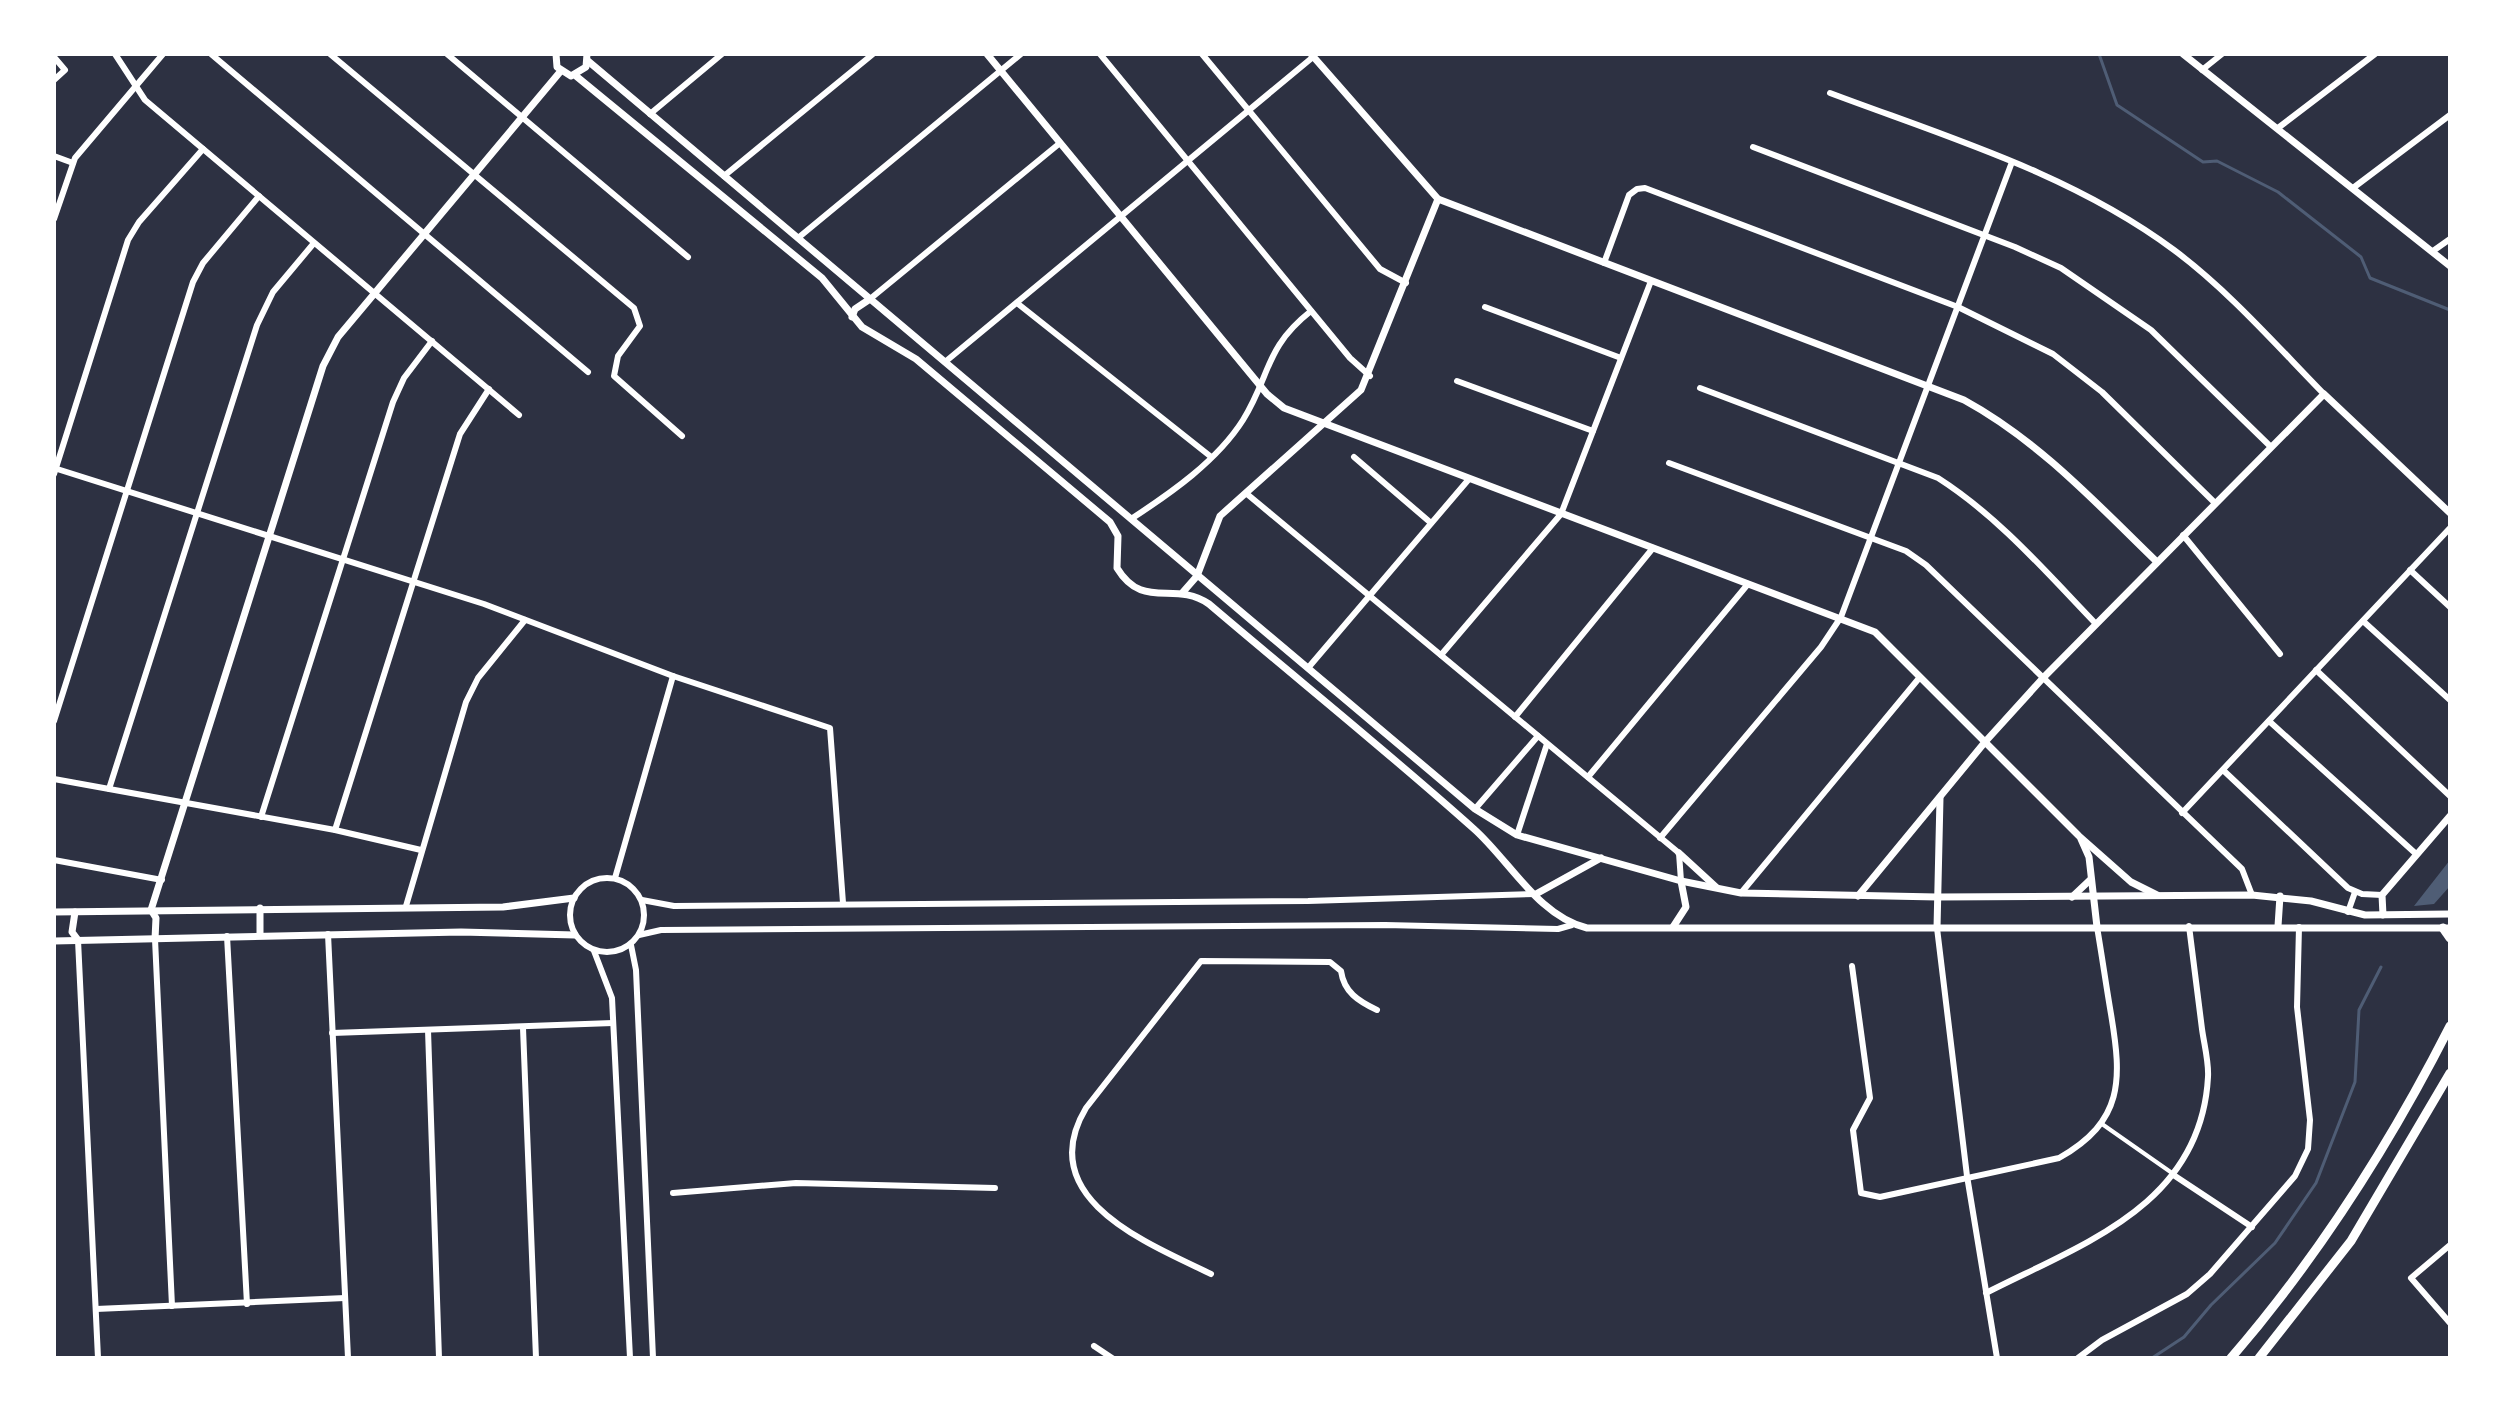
<svg xmlns="http://www.w3.org/2000/svg" width="2504" height="1412" font-family="'Noto Sans',sans-serif">
<style>
.water{fill:#4f5d75}
.lines{fill:none;stroke-linecap:round;stroke-linejoin:round}
.stream{stroke:#4f5d75;stroke-width:3}
.pedestrian{stroke:#fff;stroke-width:4}
.minor{stroke:#fff;stroke-width:6}
.tertiary{stroke:#fff;stroke-width:7}
.primary{stroke:#fff;stroke-width:9}
</style>
<rect width="100%" height="100%" fill="#2d3142"/>
<path class="water" d="M2450,860V886L2434,904L2414,906Z"/>
<g class="lines">
<g class="stream">
<path d="M2099,54L2117,105L2203,162L2217,161L2278,192L2361,257L2370,278L2450,310"/>
<path d="M2152,1358L2184,1337L2211,1305L2275,1243L2316,1183L2355,1082L2359,1010L2381,967"/>
</g>
<path class="pedestrian" d="M2102,1124L2172,1173"/>
<g class="minor">
<path d="M115,54L145,100L519,415"/>
<path d="M211,54L588,372"/>
<path d="M330,54L634,308L640,326L618,356L614,376L682,436"/>
<path d="M447,54L688,257"/>
<path d="M1100,54L1350,358L1370,376"/>
<path d="M1202,54L1380,269L1406,283"/>
<path d="M54,57L65,70L54,80"/>
<path d="M2202,70L2222,54"/>
<path d="M1830,93C1947,137 2072,174 2174,250C2229,291 2276,345 2324,394"/>
<path d="M650,114L722,54"/>
<path d="M2278,128L2375,54"/>
<path d="M1753,147L2015,247L2061,268L2151,330L2271,447"/>
<path d="M54,156L73,163"/>
<path d="M724,176L873,54"/>
<path d="M2353,188L2450,115"/>
<path d="M54,219L75,158L163,54"/>
<path d="M798,238L1021,54"/>
<path d="M2433,251L2450,239"/>
<path d="M1604,263L1629,195L1637,189L1645,188L1958,307L2053,354L2102,392L2215,503"/>
<path d="M870,299L1060,143"/>
<path d="M1017,303L1210,456"/>
<path d="M1485,307L1621,358"/>
<path d="M945,362L1313,57"/>
<path d="M1457,381L1593,431"/>
<path d="M1700,388L1938,478C1999,517 2046,572 2096,624"/>
<path d="M1354,457L1431,523"/>
<path d="M1669,463L1906,551L1926,565L2242,869L2252,895"/>
<path d="M54,468L484,604L673,676L830,728L843,903"/>
<path d="M54,474L128,240L139,222L203,149"/>
<path d="M1247,494L1679,853L1681,881"/>
<path d="M1131,519C1171,493 1217,461 1243,420C1271,375 1264,348 1311,311"/>
<path d="M2183,535L2280,654"/>
<path d="M2410,570L2450,607"/>
<path d="M2363,621L2450,700"/>
<path d="M1441,655L1561,514L1651,281"/>
<path d="M1308,668L1469,479"/>
<path d="M2316,670L2450,796"/>
<path d="M1515,717L1653,548"/>
<path d="M54,721L193,282L203,263L259,196"/>
<path d="M2269,721L2415,853"/>
<path d="M2223,770L2348,888L2362,894L2382,895"/>
<path d="M1588,777L1748,584"/>
<path d="M54,779L335,830L421,850"/>
<path d="M109,789L257,325L273,292L314,243"/>
<path d="M1475,809L1538,736"/>
<path d="M2182,813L2450,528"/>
<path d="M261,817L393,402L404,378L432,341"/>
<path d="M335,830L460,434L489,389"/>
<path d="M1517,835L1547,744"/>
<path d="M1660,838L1821,647L1841,617L2012,162"/>
<path d="M54,860L162,880"/>
<circle cx="607" cy="915" r="37"/>
<path d="M615,878L673,676"/>
<path d="M1741,893L1920,677"/>
<path d="M642,900L674,906L1308,901L1536,894"/>
<path d="M406,906L466,702L478,678L525,620"/>
<path d="M2348,912L2355,892"/>
<path d="M1937,928L1967,1176L1997,1358"/>
<path d="M328,934L348,1358"/>
<path d="M639,935L661,930L1385,925L1558,929L1572,925"/>
<path d="M227,936L247,1304"/>
<path d="M155,939L172,1306"/>
<path d="M78,940L98,1358"/>
<path d="M631,945L636,970L653,1358"/>
<path d="M594,951L612,998L630,1358"/>
<path d="M1852,966L1870,1098L1853,1130L1861,1193L1880,1197L2059,1158C2124,1121 2122,1080 2111,1014C2106,985 2102,956 2097,927"/>
<path d="M523,1028L536,1358"/>
<path d="M428,1030L439,1358"/>
<path d="M332,1033L613,1023"/>
<path d="M2175,1176L2252,1227"/>
<path d="M673,1193L796,1183L995,1188"/>
<path d="M2450,1245L2411,1278L2450,1323"/>
<path d="M1211,1274C1147,1243 1032,1198 1086,1108L1201,961L1330,962L1341,971C1344,992 1358,1001 1377,1010"/>
<path d="M1986,1293C2084,1243 2201,1205 2208,1077C2209,1062 2204,1044 2202,1029C2198,995 2193,960 2189,926"/>
<path d="M96,1309L345,1298"/>
<path d="M1094,1346L1112,1358"/>
<path d="M2078,1358L2102,1340L2187,1294L2210,1274L2295,1176L2308,1149L2310,1120L2297,1007L2299,927"/>
</g>
<g class="tertiary">
<path d="M556,54L557,67L571,76L586,67L587,54"/>
<path d="M987,54L1267,394L1284,408L1875,632L2079,836L2131,882L2157,895"/>
<path d="M1311,54L1438,199L1964,400C2039,441 2096,503 2157,562"/>
<path d="M2183,54L2450,266"/>
<path d="M588,61L1475,809L1517,835L1681,881L1741,893L1937,897L2252,895L2311,901L2365,915L2450,914"/>
<path d="M576,76L822,278L862,327L916,359L1110,522L1118,536L1117,568C1143,611 1174,580 1209,604C1297,679 1388,752 1474,829C1509,860 1539,917 1587,928H2450"/>
<path d="M852,317L855,309L870,299"/>
<path d="M1183,592L1197,576L1220,516L1361,390L1438,199"/>
<path d="M2081,839L2089,857L2097,927"/>
<path d="M1679,853L1716,887"/>
<path d="M1536,894L1601,858"/>
<path d="M1858,896L1985,742L2043,678L2324,394L2450,513"/>
<path d="M2072,897L2090,880"/>
<path d="M260,908V935"/>
<path d="M54,912L503,907L574,898"/>
<path d="M75,912L72,932L78,940"/>
<path d="M2383,915L2382,895L2450,816"/>
<path d="M2278,926L2280,896"/>
<path d="M1673,927L1686,907L1681,881"/>
<path d="M1937,928L1940,798"/>
<path d="M155,939L156,918L151,910L323,366L338,337L560,72"/>
<path d="M54,941L461,932L575,935"/>
</g>
<g class="primary">
<path d="M2443,928L2450,938"/>
<path d="M2231,1358C2319,1256 2389,1146 2450,1026"/>
<path d="M2259,1358L2351,1241L2450,1073"/>
</g>
</g>
<rect width="2504" height="1412" fill="none" stroke="#ffffff" stroke-width="112"/>
</svg>
